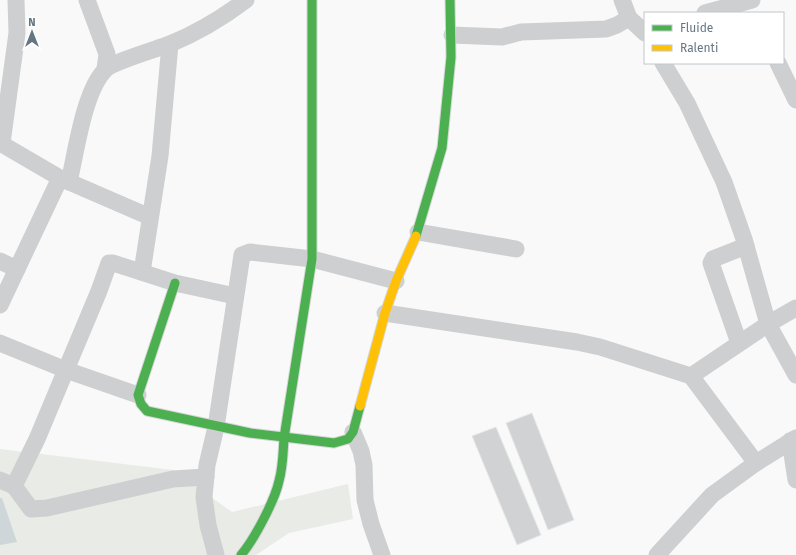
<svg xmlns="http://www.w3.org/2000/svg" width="796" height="555" font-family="'Fira Sans',sans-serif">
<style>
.green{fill:#e8ebe6}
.water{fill:#ced6d9}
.building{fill:#d0d2d3;stroke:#e8e8e8}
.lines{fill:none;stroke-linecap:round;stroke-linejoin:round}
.fast-casing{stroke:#d5d6d7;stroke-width:11}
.slow-casing{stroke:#d5d6d7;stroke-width:11}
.street{stroke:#cecfd0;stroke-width:17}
.fast{stroke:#4caf50;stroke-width:9}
.slow{stroke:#ffc107;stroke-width:9}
</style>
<rect width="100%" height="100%" fill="#f9f9f9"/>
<path class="green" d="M0,449L173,470L232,512L348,484L353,519L289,533L256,555H0Z"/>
<path class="water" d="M0,498H2L17,542L0,545Z"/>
<g class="building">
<path d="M532,413L574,520L548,530L506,423Z"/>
<path d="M496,427L541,535L517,545L472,436Z"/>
</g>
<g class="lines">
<defs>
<g id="fast">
<path d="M416,236L442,148L451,57L450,0"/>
<path d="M175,283L138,395L141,404L147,411L250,433L334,443L348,439L353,432L360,406"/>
<path d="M241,555C254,540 275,500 279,481C283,467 283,453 284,438L312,259V0"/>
</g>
<path id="slow" d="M360,406L385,313L396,281L416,236"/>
</defs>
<use href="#fast" class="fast-casing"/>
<use href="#slow" class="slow-casing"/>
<g class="street">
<path d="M87,0L107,54L105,69"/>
<path d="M622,0L629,18L645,33"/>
<path d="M705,13L752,0"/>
<path d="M452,35L502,37L521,32L606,29L617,25L629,18"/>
<path d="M663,63L687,103L724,182L744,239L768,324L796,375"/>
<path d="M778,63L796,100"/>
<path d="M0,143L60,178L150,217"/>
<path d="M2,143L17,33L16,0"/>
<path d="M69,182C76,152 84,91 105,70C112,62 157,49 170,44C197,33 222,18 246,0"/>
<path d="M418,232L516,249"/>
<path d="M0,261L17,269"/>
<path d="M142,272L160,156L170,44"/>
<path d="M0,305L60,178"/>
<path d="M385,313L577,342L600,347L691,376L756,463"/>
<path d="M0,343L66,370L138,395"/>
<path d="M739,343L711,263L713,259L746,246"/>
<path d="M691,376L768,324L796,308"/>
<path d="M353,432L361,451L364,465L365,500L371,524L382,555"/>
<path d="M790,441L796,480"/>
<path d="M0,480L14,486L31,509L47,508L173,479L206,477"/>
<path d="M14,486L37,439L99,291L109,263H113L175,283L235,296"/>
<path d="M216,555L208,525L204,497L207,465L216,427L242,255L250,252L312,259L396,281"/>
<path d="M657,555L712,495L756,463L796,438"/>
</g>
<use href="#fast" class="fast"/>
<use href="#slow" class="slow"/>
</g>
<rect x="644" y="12" width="140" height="52" fill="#ffffff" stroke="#c1c8cd"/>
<rect x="652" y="25" width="20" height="6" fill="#4caf50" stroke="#c1c8cd"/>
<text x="680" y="32" font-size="12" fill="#657683">Fluide</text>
<rect x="652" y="45" width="20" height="6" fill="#ffc107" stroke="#c1c8cd"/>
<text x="680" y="52" font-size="12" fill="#657683">Ralenti</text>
<g transform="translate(32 32)" stroke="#ffffff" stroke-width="3" paint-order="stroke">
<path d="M0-3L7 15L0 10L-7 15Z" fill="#657683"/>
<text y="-6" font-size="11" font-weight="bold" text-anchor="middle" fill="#657683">N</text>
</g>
</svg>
